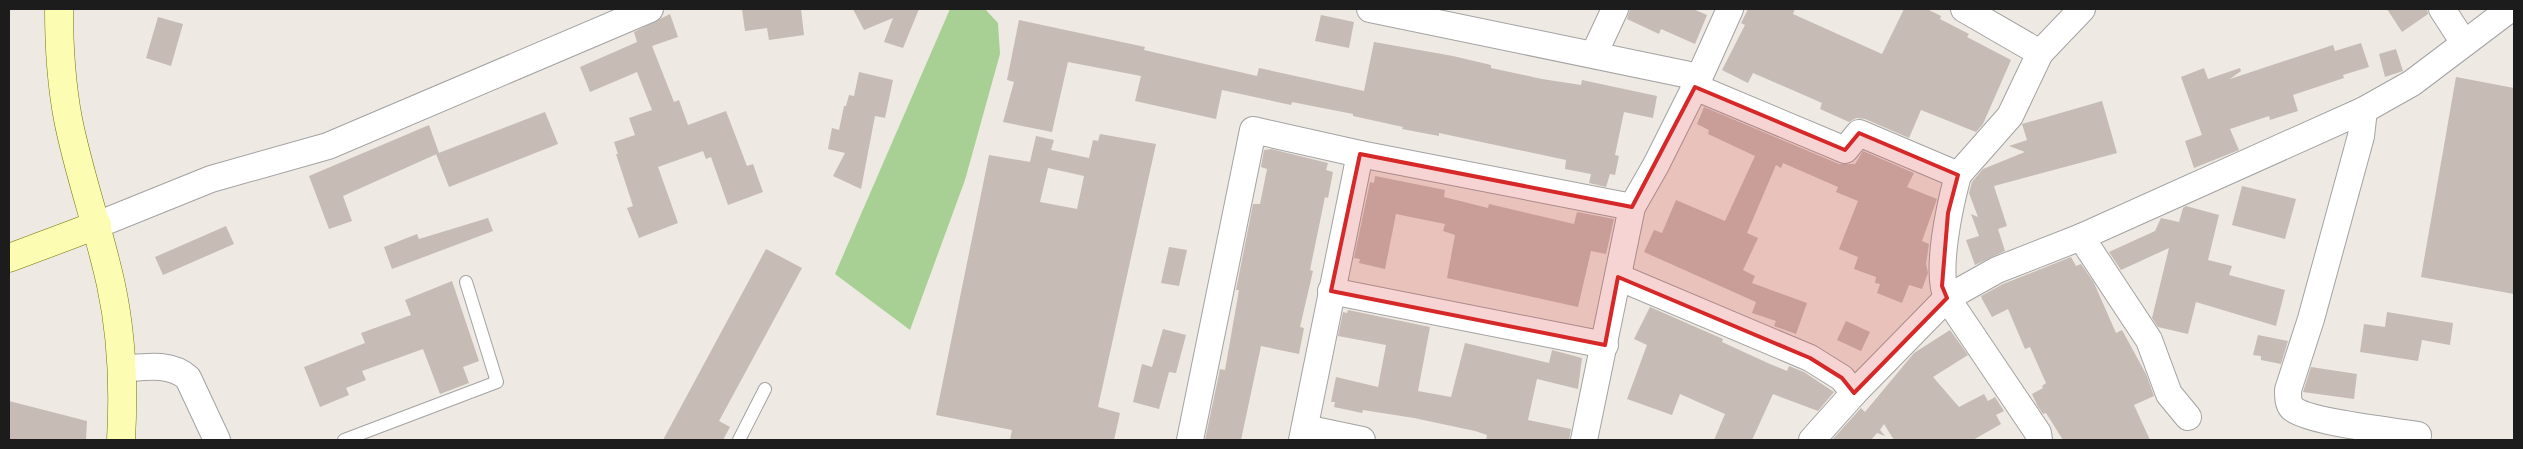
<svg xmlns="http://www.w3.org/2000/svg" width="2523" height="449" font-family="'PT Sans Narrow',sans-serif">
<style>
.forest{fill:#a9d094}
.building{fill:#c6bbb5;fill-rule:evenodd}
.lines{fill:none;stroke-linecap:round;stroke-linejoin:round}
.lane-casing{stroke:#a3a3a3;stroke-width:14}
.street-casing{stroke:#a3a3a3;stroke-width:28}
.secondary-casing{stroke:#707700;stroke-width:29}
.lane{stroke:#fff;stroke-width:12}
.street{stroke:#fff;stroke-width:26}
.secondary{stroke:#fcfcb2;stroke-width:28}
.marked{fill:#d62828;fill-opacity:0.2;stroke:#d62828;stroke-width:4;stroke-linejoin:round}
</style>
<rect width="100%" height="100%" fill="#eee9e2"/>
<path class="forest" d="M950,9H985L998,23L1000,54L965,180L910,330L835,274Z"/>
<g class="building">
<path d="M742,9H801L804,35L769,40L767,28L745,31Z"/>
<path d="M853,9H919L903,48L884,42L893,18L864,30Z"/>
<path d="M1630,9H1693L1707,15L1695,44L1661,29L1659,34L1627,19Z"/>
<path d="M1748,9H1795L1793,14L1882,54L1904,9H1927L1941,16L1940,19L1969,34L1967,37L2011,60L1983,124L1976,132L1921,110L1909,138L1865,119L1856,118L1849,122L1820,109L1822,103L1753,73L1748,83L1722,70L1745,25L1741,23Z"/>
<path d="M2387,9H2427L2428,14L2402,32Z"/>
<path d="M670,14L678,37L652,46L674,102L679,100L688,125L726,111L747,166L753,164L763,192L728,205L711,157L706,159L703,151L658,167L678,223L639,238L627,208L633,206L616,154H618L614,142L635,135L629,118L652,110L637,72L590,92L580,67L637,42L634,32Z"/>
<path d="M1321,15L1354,22L1349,48L1315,41Z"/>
<path d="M158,17L183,24L171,66L146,58Z"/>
<path d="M1019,20L1145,47L1144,50L1257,76L1259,68L1364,91L1374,42L1453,56L1491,65V68L1542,79L1581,85L1582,80L1657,96L1653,118L1624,112L1615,155L1619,156L1615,175L1610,174L1606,187L1589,183L1591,174L1565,169L1566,160L1439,133V136L1402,129L1403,127L1353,116V114L1292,102L1291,105L1222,90L1216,119L1135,101L1141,76L1068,62L1052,132L1003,122L1014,82L1007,80Z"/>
<path d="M2361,43L2369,67L2343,75L2344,78L2293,95L2298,111L2270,120L2269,116L2230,129L2239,150L2194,168L2185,141L2202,135L2181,77L2204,68L2208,79L2240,68L2241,71L2230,79L2333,45L2335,51Z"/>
<path d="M2396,49L2403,71L2385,77L2379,54Z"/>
<path d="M859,72L893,80L885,118L875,116L861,189L833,176L845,153L828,149L832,128L839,130L844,106H846L849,95L854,96Z"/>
<path d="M2456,77L2514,88V294L2421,277Z"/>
<path d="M2102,101L2117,153L1994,186L2007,226L1998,229L2005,251L1975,265L1966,240L1979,236L1971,214L1978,217L1969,193L1972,182L1983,169L2025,152L2009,146L2027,140L2022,124Z"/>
<path d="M1704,107L1839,164H1855L1863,151L1914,173L1907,187L1937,199L1922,241L1929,244L1926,264L1928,273L1922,289L1909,285L1902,303L1877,293L1880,284L1875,283L1876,277L1854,269L1858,257L1839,249L1858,201L1836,192L1838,187L1783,163L1781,168L1776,165L1747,233L1758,238L1743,270L1755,276L1752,283L1807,303L1796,334L1774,326L1776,321L1752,313L1756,302L1644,252L1654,230L1662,233L1676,200L1725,221L1755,156L1708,134L1709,130L1697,124Z"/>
<path d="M545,112L558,144L449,187L436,154Z"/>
<path d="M429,125L439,153L343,196L352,221L329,229L309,176Z"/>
<path d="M1100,134L1156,144L1098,407L1120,413L1114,440H1010L1012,430L936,415L989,155L1030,162L1036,136L1054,140L1051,150L1089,158L1093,140L1098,141ZM1048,168L1084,176L1077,209L1040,202Z"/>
<path d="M1271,149L1328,163L1326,170L1333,172L1328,198L1325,197L1310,270L1313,271L1300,327L1304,328L1299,354L1261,346L1241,440H1205L1220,369L1225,370L1239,290H1236L1253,204H1260L1267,169L1261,167L1264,150Z"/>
<path d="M1375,176L1445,190L1444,197L1488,208L1489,204L1574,224L1577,212L1614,219L1606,254L1591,251L1578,307L1447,278L1455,235L1443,231L1445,224L1396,214L1385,269L1359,263L1360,259L1354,258L1370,182L1374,183Z"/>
<path d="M2242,186L2296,199L2285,239L2232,225Z"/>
<path d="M2186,206L2219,215L2208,260L2232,266L2229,275L2285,290L2276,326L2196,302L2188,334L2158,327L2152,318L2169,248L2121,270L2109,252L2155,231L2161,218L2179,222L2183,208Z"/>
<path d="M488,218L493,231L392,269L384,247L417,234L419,239Z"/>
<path d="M226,226L234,244L163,275L155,257Z"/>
<path d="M1169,247L1187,250L1179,286L1161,283Z"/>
<path d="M766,249L802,268L719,421L730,427L723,440H663Z"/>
<path d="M2071,257L2076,266L2081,264L2094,283L2116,333L2122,330L2146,374L2154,396L2134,405L2150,440H2063L2046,413L2043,414L2038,407L2032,394L2043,388L2042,386L2046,383L2030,347L2025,349L2008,309L1992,317L1982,299L1981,296L2003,284Z"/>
<path d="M452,281L479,361L463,367L469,383L440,394L423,349L362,371L366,380L346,388L349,395L320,407L304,367L365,343L361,333L411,315L405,300Z"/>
<path d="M1650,307L1723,339L1722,342L1770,364L1787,371L1789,366L1804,372L1834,392L1818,411L1773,394L1752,440H1714L1725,414L1680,394L1672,415L1627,399L1647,345L1634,339Z"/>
<path d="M1348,310L1430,327L1418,391L1451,397L1465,343L1549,363L1552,350L1582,358L1578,389L1537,379L1528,420L1571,429L1569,440H1486L1487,435L1475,431L1414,418L1363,410L1362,413L1334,407L1335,402H1331L1336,377L1378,387L1386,345L1338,336L1343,312L1347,313Z"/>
<path d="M2387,312L2453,323L2450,345L2422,340L2418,361L2360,352L2364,324L2385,327Z"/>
<path d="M1846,321L1870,332L1861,351L1837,340Z"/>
<path d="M1163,329L1186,335L1176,373L1169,372L1159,409L1133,402L1142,364L1152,367Z"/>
<path d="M1950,330L1968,355L1933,377L1959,407L1984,394L1988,401L1995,397L2004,411L1996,415L2001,424L1973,440H1894L1884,424L1880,430L1885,436L1877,433L1871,440H1832L1861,408L1865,412L1914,353Z"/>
<path d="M2258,335L2288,341L2281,364L2261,360V356L2253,355Z"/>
<path d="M2311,367L2357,374L2354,399L2303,392Z"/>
<path d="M9,401L87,421L86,440H9Z"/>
</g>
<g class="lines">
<defs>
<g id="lane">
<path d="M344,440L497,382L466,282"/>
<path d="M739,440L765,389"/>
</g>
<g id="street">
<path d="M1370,9L1699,77"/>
<path d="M1964,9L2040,53"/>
<path d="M2442,9L2464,43"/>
<path d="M1594,54L1615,9"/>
<path d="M1695,87L1845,150L1859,133L1958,175C1950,205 1935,271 1947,298L2038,433L2039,440"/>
<path d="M2364,110L2361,136L2311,319L2288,390C2288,396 2288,404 2292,408C2306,422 2394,431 2418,435"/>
<path d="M1958,175L2010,116L2040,53L2082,9"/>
<path d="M97,225L211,179L328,146L650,9"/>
<path d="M2081,237L2149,340L2169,394L2188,417"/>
<path d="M1618,277L1810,358L1842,378L1854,393"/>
<path d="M1331,291L1605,345"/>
<path d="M122,369C145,367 170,362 188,378L217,440"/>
<path d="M1305,428L1362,440"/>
<path d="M1190,440L1253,130L1360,154L1632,207"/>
<path d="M1302,440L1360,154"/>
<path d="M1584,440L1632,207L1656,165L1695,87L1730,9"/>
<path d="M1812,440L1854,393L1947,298L1997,270L2081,237L2364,110L2412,83L2510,9"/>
</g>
<g id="secondary">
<path d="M59,9C59,46 61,82 68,119C79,175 99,229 111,285C122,336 124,388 121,440"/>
<path d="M9,258L97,225"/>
</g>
</defs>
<use href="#lane" class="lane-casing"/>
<use href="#street" class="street-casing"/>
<use href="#secondary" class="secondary-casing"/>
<use href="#lane" class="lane"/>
<use href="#street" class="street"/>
<use href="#secondary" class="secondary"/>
</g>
<path class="marked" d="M1695,87L1845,150L1859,133L1958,175L1948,213L1942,286L1947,298L1854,393L1842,378L1810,358L1618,277L1605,345L1331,291L1360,154L1632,207Z"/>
<rect width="2523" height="449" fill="none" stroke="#1c1c1c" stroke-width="20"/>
</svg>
